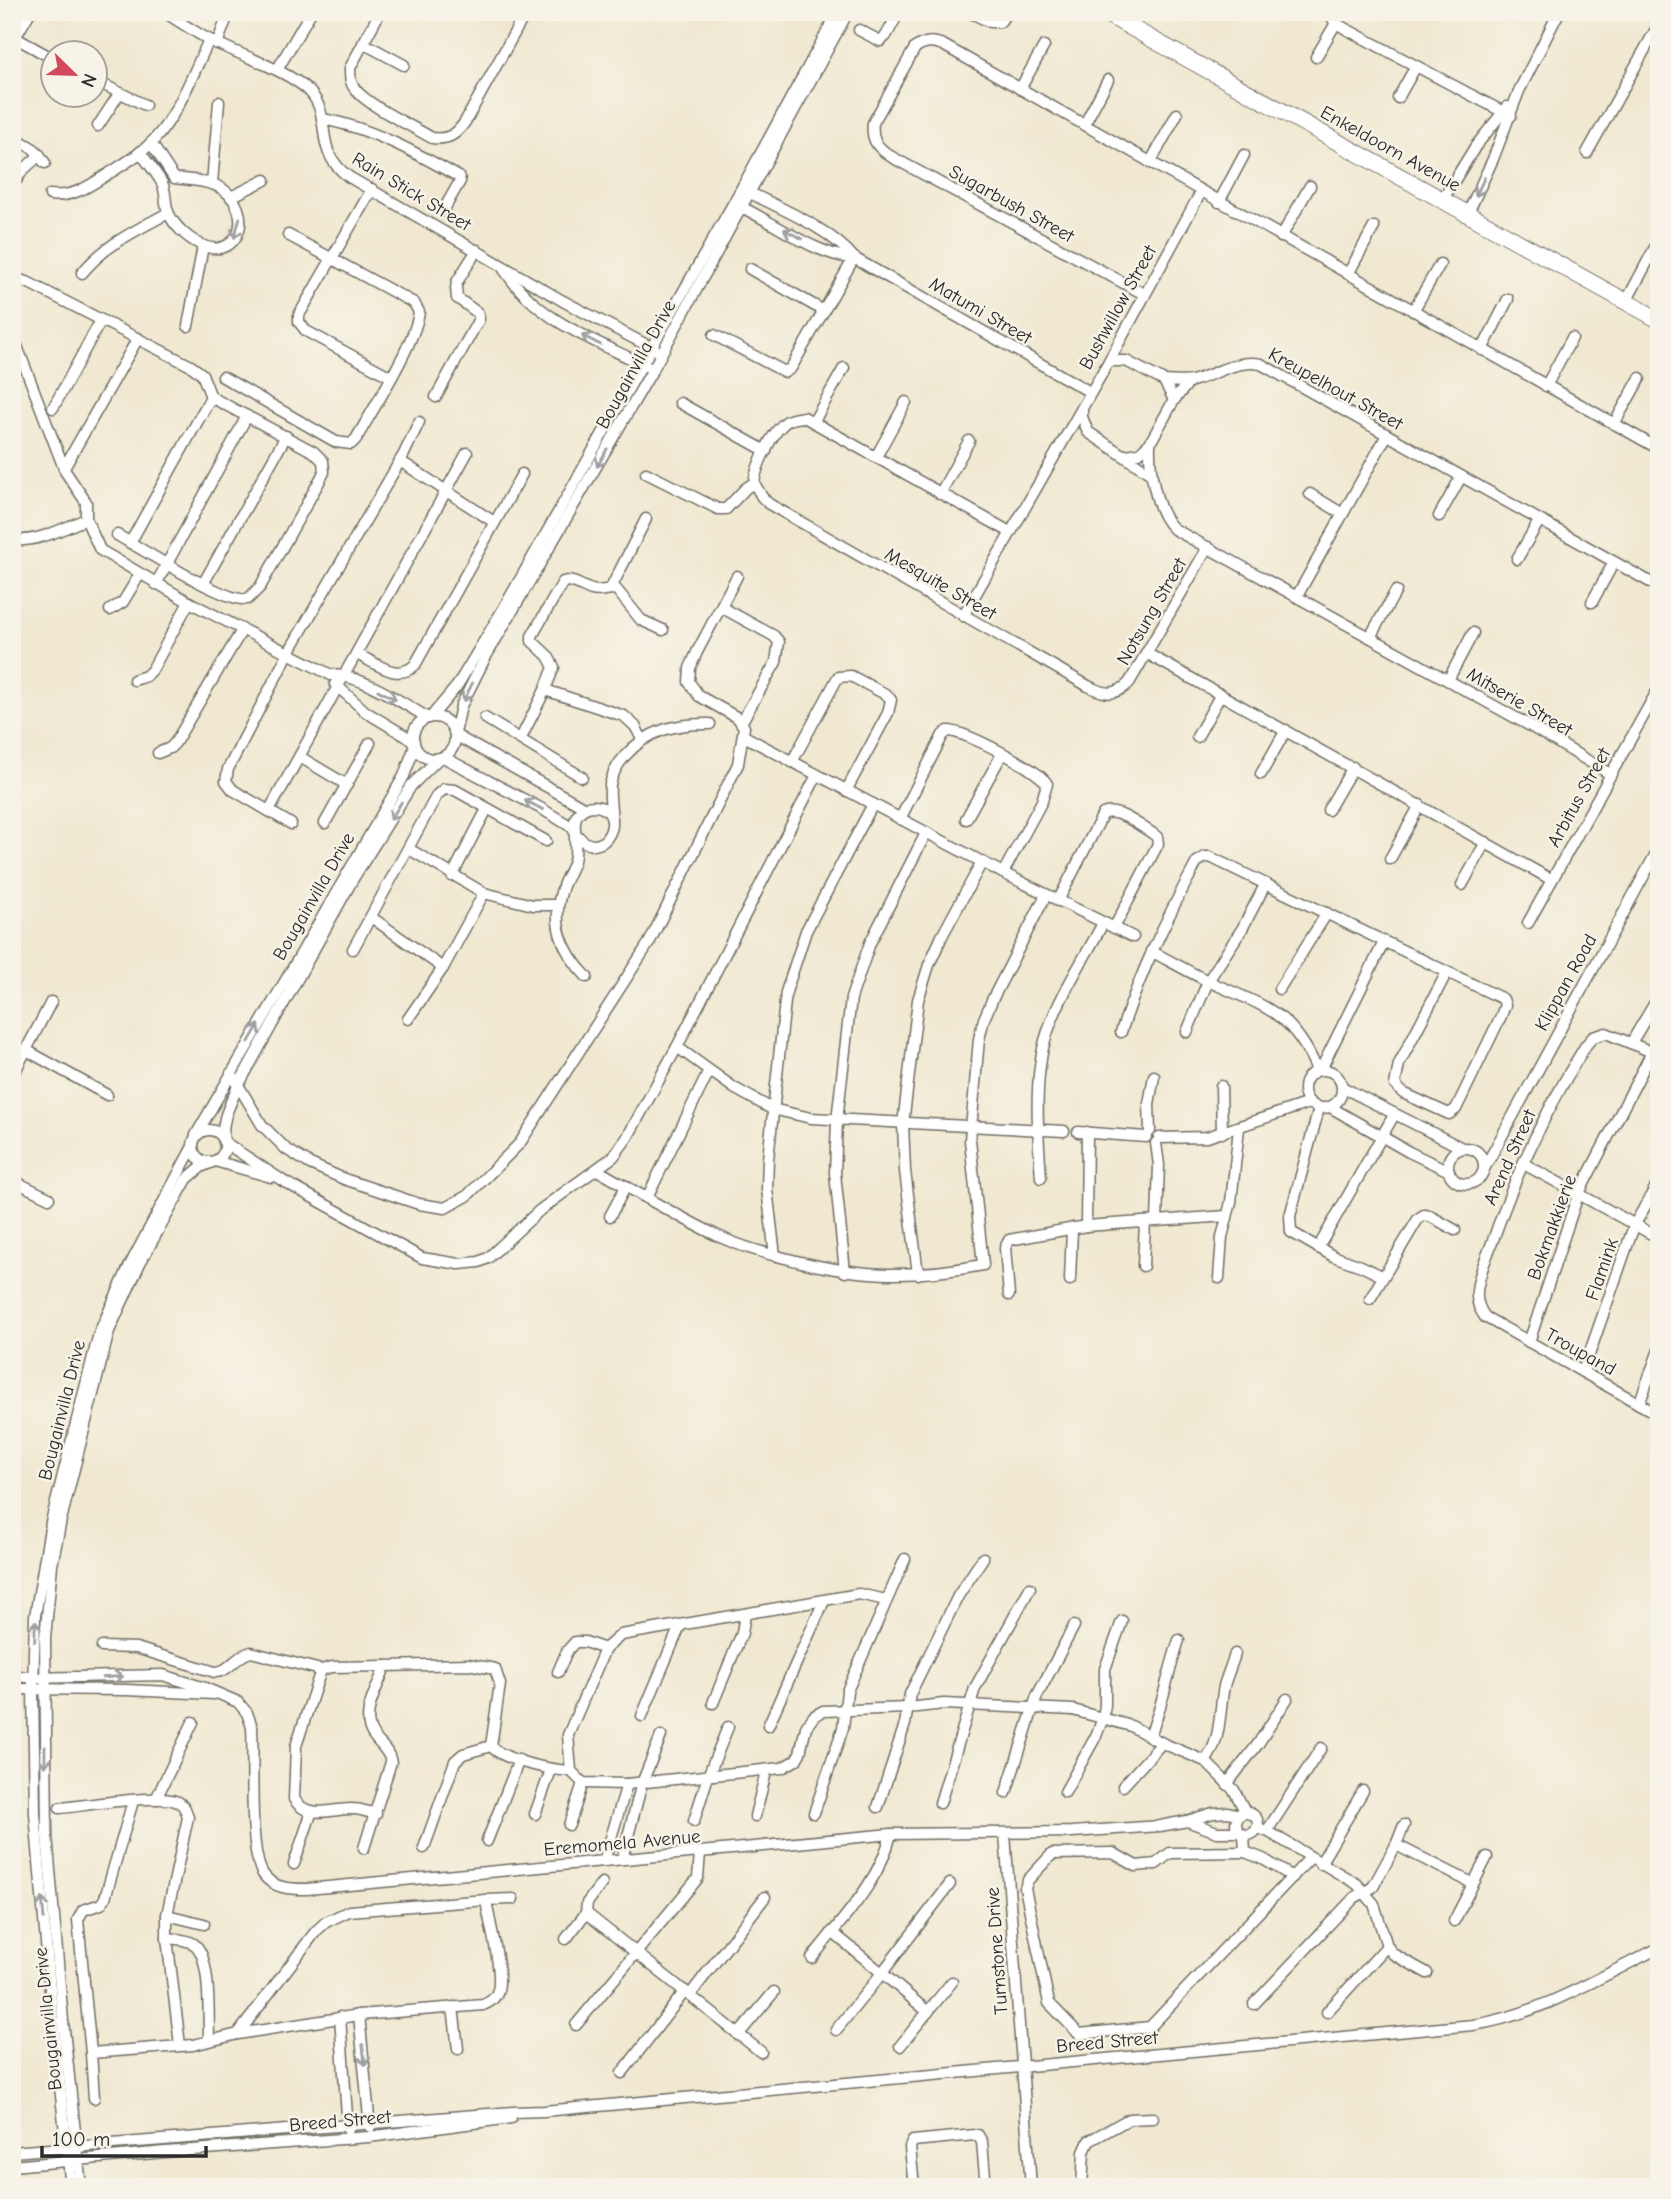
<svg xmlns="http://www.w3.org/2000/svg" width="1671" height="2199" font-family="'Comic Neue',sans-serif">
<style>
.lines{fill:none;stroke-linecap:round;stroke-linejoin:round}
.street-casing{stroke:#706d65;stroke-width:13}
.secondary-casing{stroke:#706d65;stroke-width:18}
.street{stroke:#fff;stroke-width:10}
.secondary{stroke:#fff;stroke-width:16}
.oneway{stroke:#a0a0a0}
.labels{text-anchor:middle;stroke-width:5;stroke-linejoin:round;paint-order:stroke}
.street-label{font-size:19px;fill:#2b2b2b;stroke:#f7f3e8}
</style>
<rect width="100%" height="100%" fill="#f7f3e8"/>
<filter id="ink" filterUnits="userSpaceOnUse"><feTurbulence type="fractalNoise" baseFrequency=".0143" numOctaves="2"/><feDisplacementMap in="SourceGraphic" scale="14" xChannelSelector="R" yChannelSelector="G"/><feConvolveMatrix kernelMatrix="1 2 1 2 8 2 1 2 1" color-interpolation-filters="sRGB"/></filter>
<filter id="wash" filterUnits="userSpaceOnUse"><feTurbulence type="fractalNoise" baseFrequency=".00686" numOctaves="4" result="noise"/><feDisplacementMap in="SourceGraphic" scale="28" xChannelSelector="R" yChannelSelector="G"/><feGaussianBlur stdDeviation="1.57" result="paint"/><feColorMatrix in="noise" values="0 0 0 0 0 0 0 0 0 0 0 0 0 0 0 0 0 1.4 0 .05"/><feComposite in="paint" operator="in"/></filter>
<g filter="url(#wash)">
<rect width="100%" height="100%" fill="#f0e8d0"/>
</g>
<g filter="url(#ink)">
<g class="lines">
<defs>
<g id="street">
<path d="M164,12C179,21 194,32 210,40C237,54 290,71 310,92C334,119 311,149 349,177L563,301L656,350"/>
<path d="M380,12L350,68C350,76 350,83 355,89C368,106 412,126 432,138C448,140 456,135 465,122L526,12"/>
<path d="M969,12L990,22H1000L1007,12"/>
<path d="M1328,12L1336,23L1346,29L1511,116"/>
<path d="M859,30L880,41L886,36L899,12"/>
<path d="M16,38L52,58"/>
<path d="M12,43L30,12"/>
<path d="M363,43L404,65"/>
<path d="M217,44L229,12"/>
<path d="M1316,57L1336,23"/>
<path d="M280,65L311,12"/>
<path d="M94,80L145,105"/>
<path d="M1020,89L1044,46"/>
<path d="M1398,98L1416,66"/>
<path d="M322,119C369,127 417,153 459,177L460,181L443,211"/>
<path d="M1084,125L1108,80"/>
<path d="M98,126L119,94"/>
<path d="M12,136L34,149L45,163"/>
<path d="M140,152C147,162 156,172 162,183C167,193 164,204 169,214C179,236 220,266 237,235C241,227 241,217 238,209C227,180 199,181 174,178L151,143"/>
<path d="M1587,153L1659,24"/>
<path d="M1150,163L1177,114"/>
<path d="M212,183L219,102"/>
<path d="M12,186L23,170L40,155"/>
<path d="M372,189L299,315V322L306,331L391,377"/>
<path d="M746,191C780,208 831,229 854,258L1090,392"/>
<path d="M50,195C71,198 88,187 105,176C122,165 140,155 154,140C179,113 193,73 209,40"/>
<path d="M231,197L265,180"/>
<path d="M1443,199L1475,147L1507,107"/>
<path d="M1219,202L1244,155"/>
<path d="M737,205C771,220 818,257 854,258"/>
<path d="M1467,215L1493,159L1519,91L1559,12"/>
<path d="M1281,237L1310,186"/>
<path d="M503,268C538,322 593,339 646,366"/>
<path d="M750,269L824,311"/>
<path d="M82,273C106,244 135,231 168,213"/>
<path d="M1348,274L1374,227"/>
<path d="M12,278L27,282L191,366L202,374L211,397L314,452L323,461L324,472L320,480L260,587L248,599C227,604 141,548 117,535"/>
<path d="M1144,294L890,156C877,147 871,140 873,123L915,48C925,41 932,41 943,45L1659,449"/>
<path d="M1626,302L1659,240"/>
<path d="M1413,311L1440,264"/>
<path d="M188,326L203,246"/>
<path d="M12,333L65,471L86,502V519L100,550L189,602L331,675C360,674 403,703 428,718"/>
<path d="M714,335L785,372L791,368L854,258"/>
<path d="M1482,350L1508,299"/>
<path d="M1109,361H1126L1164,381L1174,400"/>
<path d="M223,377L336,442L351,444L356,439C373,409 415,344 419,312L414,303L288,235"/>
<path d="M1164,381C1173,381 1183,383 1192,381C1215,375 1236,359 1261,364L1659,587"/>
<path d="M1546,386L1572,338"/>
<path d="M436,397L479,319L478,313L457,298L456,288L457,282L477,250"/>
<path d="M680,403L766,451"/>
<path d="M53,408L101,320"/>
<path d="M1082,408V417L1088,432L1151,474"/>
<path d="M814,421L844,368"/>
<path d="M1614,424L1640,378"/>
<path d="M1150,443C1149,468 1155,512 1174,529L1525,723L1610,774"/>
<path d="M1126,455L1139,453L1150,443L1174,400L1189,382"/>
<path d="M876,457L906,402"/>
<path d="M400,461L494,522"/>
<path d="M64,468L138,338"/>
<path d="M646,473L718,509H726L746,488L754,483"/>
<path d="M754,483L762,497L769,504L1088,686C1104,694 1115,697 1129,683L1208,547"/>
<path d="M754,483C756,466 772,431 787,421C792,418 798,418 804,417L1010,532"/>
<path d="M940,494L969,441"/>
<path d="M1310,494L1343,514"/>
<path d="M1439,516L1461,477"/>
<path d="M12,540C37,543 64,528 86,519"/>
<path d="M130,543L211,397"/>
<path d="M1517,559L1539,521"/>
<path d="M156,584L247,416"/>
<path d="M203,584L286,436"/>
<path d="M611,588L646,519"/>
<path d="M1297,596L1387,435"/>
<path d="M1592,602L1614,562"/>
<path d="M721,607L774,636L779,642L776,662L741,723"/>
<path d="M110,610L123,602L140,574"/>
<path d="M963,616L1109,361L1201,192"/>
<path d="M1370,637L1396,591"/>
<path d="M1146,653L1552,880"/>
<path d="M357,654C376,663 397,682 415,665L522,474"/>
<path d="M134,680L146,676L152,670L189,602"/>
<path d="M1448,680L1473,633"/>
<path d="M335,684L366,712L414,741"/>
<path d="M545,690L624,716L635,726L642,739"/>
<path d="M431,717L457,686L505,606L733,204L838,12"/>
<circle cx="434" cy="738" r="21"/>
<path d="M485,718L582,777"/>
<path d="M455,733L461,706L485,658L653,369L848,12"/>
<path d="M455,735L585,808"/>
<path d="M744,736L1003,873L1133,937"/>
<path d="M1197,737L1221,694"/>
<path d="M521,738L545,690L554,667L548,656L532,641V636L563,582C574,579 581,587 592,590C601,593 607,588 616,589L641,620L663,630"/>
<path d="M158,753L170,748L175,743L242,630"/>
<path d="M300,757L347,785"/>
<path d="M443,757L542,809L575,829"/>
<path d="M439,758L411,786L354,877L238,1086C230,1105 220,1121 224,1142L283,1181L422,1258L459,1264L479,1262L488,1258L540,1210L613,1157L627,1138L677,1047L817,775"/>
<path d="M792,762L838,677L851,676L887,695L891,700L888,713L846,791"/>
<path d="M1261,774L1286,730"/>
<path d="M1328,810L1353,767"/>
<path d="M269,811L467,453"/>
<path d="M612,819C611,808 609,796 610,785C612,774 618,764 625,756C648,730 676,723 710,724"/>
<path d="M900,819L943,735L948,731C965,731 1040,770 1047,784L1042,801L1003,873"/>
<path d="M966,819L1002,754"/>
<path d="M325,823L370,743"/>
<path d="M291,824L233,790L226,781L228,769L289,652L404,454L419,422"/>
<path d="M577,835C604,868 631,808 594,806C586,806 580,810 576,817C572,831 578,846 574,861C571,870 566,878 563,886C550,923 562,951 587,977"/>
<path d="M409,849L484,893L533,905H558"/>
<path d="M1390,859L1420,805"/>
<path d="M452,876L487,809"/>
<path d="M1462,885L1486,842"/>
<path d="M1058,901L1103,814C1117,807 1140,826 1152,833L1157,837L1158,844L1114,928"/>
<path d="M371,917L443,968"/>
<path d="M1528,923L1659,688"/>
<path d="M353,949L437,795L444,789L455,790L546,841"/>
<path d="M1151,951C1170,961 1189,972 1208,981C1262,1006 1292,1010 1317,1070"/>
<path d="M1279,989L1327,913"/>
<path d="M408,1019L443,968L484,893"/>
<path d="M1121,1032C1141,971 1166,919 1197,862L1205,857H1210L1503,999L1505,1005L1501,1016L1456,1109L1449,1114L1403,1093L1395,1085L1399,1064L1447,972"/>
<path d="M1187,1032L1208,981L1242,929L1265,885"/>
<path d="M1631,1043L1659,996"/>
<path d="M677,1047L734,1088L772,1109L811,1118L1064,1131"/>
<path d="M26,1050L107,1095"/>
<path d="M1659,1055L1606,1033L1593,1037L1586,1045C1548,1106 1516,1173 1493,1240C1487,1257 1478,1275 1477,1292C1476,1302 1479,1309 1485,1317L1659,1415"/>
<path d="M1321,1069L1384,942"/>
<circle cx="1323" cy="1089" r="19"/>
<path d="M231,1073L262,1125L286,1149L310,1164L344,1179L419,1204L445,1208L467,1196L520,1143L649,943L738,764L744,727L738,718L699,696L689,682L690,668L697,652L737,576"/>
<path d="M12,1077L51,1002"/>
<path d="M1221,1086L1222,1133"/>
<path d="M1342,1087L1462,1148"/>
<path d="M1330,1107L1409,1152L1449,1171"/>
<path d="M1319,1108L1290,1216L1291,1232L1333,1256L1361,1266L1382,1276"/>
<circle cx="209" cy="1146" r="16"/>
<path d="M1150,1131L1149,1104L1154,1076"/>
<path d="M1078,1132L1146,1137"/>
<path d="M196,1135L404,776L415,746"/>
<path d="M1159,1138L1207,1137L1309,1103"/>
<path d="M1156,1143L1159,1165L1157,1221"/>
<circle cx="1466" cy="1166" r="18"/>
<path d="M1524,1164L1659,1238"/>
<path d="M1484,1169L1659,848"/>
<path d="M597,1170C638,1193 678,1217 720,1237C740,1246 760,1252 781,1257C854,1277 910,1279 983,1265L970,1140L979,1039L984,1019L993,998L1046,895"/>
<path d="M1041,1178C1038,1135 1033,1075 1047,1034C1059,996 1085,958 1103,923"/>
<path d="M12,1180L49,1198"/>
<path d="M647,1198L709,1071"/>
<path d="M610,1216L626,1186"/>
<path d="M1086,1226L1087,1132"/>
<path d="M1318,1248L1394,1115"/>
<path d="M775,1256L767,1189L768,1159L786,992L806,931L873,804"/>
<path d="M1143,1266L1145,1222"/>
<path d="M845,1272L835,1173L837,1120L851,998L870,943L926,833"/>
<path d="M918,1274L905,1171L903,1124L918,1000L929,965L942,936L982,862"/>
<path d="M1219,1278L1222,1237L1231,1202L1239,1128"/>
<path d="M1070,1280L1072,1228"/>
<path d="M1009,1295L1005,1248L1009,1240L1086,1226L1227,1216"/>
<path d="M1370,1299L1418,1219L1424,1215L1430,1216L1455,1230"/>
<path d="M1529,1342L1578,1195L1652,1052"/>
<path d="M1583,1372L1634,1226L1659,1181"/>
<path d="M1639,1404L1659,1350"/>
<path d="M886,1600L859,1594L621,1635L605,1649L568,1735L571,1771L583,1783L627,1784L782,1768L796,1760L800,1753L806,1727L814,1716L823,1711L908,1708L944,1704L1073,1710L1131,1726L1162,1743L1205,1761L1234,1790L1246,1813"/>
<path d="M102,1647L136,1648L215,1672C230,1672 236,1655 251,1652L321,1670L332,1667L385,1666"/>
<path d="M321,1670L296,1746L294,1799C308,1821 332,1808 353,1809C361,1809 368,1812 376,1814"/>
<path d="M558,1672L567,1651L575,1642H585L605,1649"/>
<path d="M12,1675L33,1678L163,1675L205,1688L238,1702L247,1713L252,1727C254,1758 248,1852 263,1874C273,1889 291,1889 307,1889L891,1834L1072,1832L1160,1826L1187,1821L1213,1813L1228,1812L1240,1815"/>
<path d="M12,1689L126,1690L214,1694"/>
<path d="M713,1703L742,1633L745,1614"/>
<path d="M642,1716L680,1626"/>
<path d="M768,1726L824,1601"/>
<path d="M1150,1735C1163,1705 1168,1672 1179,1640"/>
<path d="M1205,1761C1222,1741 1219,1710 1224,1686C1227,1675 1232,1664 1235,1654"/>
<path d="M1227,1784L1258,1744L1287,1699"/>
<path d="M1123,1786L1162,1743"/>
<path d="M1065,1792L1096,1736L1103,1718L1105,1705V1669L1122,1621"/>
<path d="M1006,1793L1037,1696L1074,1626"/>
<path d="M156,1799L193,1722"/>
<path d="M940,1803L975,1688L1030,1588"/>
<path d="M878,1807L905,1724L910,1694L958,1596L983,1558"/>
<path d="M60,1808C83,1806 163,1792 180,1803C185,1806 186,1811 188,1817L167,1915V1938L180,2045"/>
<circle cx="1247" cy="1824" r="11"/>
<path d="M814,1813L843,1728L847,1691L905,1559"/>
<path d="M535,1814L551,1770"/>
<path d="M755,1816L766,1772"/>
<path d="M694,1821L708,1776L728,1727"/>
<path d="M1187,1821L1217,1832H1239"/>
<path d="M569,1825L583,1783"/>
<path d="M1257,1828L1267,1831L1357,1884L1374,1904L1387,1946L1393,1954L1427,1973"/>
<path d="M1267,1831L1321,1748"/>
<path d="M1005,1834L1031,2187"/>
<path d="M1244,1835L1245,1852L1263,1859L1293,1877"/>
<path d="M487,1841L519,1760"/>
<path d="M1396,1845L1472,1883"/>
<path d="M364,1848L391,1762C389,1750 379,1744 373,1735C359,1714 379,1687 385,1666L468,1664L495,1669L500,1684L491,1746C504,1761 551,1770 571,1771"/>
<path d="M424,1848L455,1761L463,1754L491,1746"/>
<path d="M1245,1852L1170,1853L1156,1864L1136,1866L1113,1853L1052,1854L1028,1880L1025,1888L1049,2003L1079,2034L1150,2027L1310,1858"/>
<path d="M622,1859L642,1783L661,1736"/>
<path d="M604,1861L627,1784"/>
<path d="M294,1864L312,1811"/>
<path d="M1320,1864L1363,1791"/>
<path d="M486,1900L513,1899"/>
<path d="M586,1913L761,2052"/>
<path d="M167,1915L204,1924"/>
<path d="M1454,1921L1487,1857"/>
<path d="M832,1932L882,1973L950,1884"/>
<path d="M167,1938C175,1939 186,1939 194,1944C212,1957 208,2019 209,2041"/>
<path d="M566,1939L586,1913L587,1903L602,1883"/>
<path d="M812,1958C841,1920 880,1882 891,1834"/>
<path d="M690,1995L765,1897"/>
<path d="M1254,2004L1354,1898L1373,1887L1396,1845L1404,1825"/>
<path d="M453,2007L458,2049"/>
<path d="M1327,2012L1387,1946"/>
<path d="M359,2015L370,2127"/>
<path d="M340,2017L348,2130"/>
<path d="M576,2025L698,1878L700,1853"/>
<path d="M836,2030L882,1973L928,2012"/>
<path d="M738,2035L774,1992"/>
<path d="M900,2046L952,1982"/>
<path d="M91,2053L78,1920L83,1910L101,1904L105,1898L133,1801"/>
<path d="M622,2073L685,1991"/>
<path d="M94,2098L91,2053L193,2045L238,2034L316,1931L326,1922L349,1911L486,1900C489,1922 503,1970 498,1990C496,1998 491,2002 483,2005L359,2015L238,2034"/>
<path d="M12,2152L513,2112L544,2111L1473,2025C1539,2015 1600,1977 1659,1948"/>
<path d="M12,2166L165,2152L369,2137L511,2118"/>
<path d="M71,2187L52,2013L35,1814L33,1689L35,1616L51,1522L99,1333L130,1265L192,1148"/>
<path d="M81,2187L63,2021L47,1835L45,1638L52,1565L61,1520L109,1331L140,1263L187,1179L201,1167L215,1161L271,1177"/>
<path d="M914,2187L910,2147L913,2141L975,2135H978L982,2142L986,2187"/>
<path d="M1082,2187L1084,2152L1089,2141L1129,2119L1153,2118"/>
</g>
<path id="secondary" d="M1103,12L1659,320"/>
</defs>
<use href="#street" class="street-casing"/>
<use href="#secondary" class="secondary-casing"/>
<use href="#street" class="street"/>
<use href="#secondary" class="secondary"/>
</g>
<defs><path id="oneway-shaft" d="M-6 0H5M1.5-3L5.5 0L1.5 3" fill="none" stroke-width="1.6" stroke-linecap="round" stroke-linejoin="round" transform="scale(1.75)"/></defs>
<g class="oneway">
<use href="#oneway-shaft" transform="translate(1480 187) rotate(115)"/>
<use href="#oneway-shaft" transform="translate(237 228) rotate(105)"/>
<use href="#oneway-shaft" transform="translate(793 234) rotate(-152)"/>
<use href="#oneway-shaft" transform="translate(591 340) rotate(-153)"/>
<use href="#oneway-shaft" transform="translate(602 458) rotate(120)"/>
<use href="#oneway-shaft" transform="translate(468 692) rotate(116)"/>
<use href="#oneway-shaft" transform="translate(387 695) rotate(28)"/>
<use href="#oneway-shaft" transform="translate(534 805) rotate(-153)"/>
<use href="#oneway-shaft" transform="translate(396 811) rotate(122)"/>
<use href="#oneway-shaft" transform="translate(254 1033) rotate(-60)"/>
<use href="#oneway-shaft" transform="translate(35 1631) rotate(-88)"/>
<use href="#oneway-shaft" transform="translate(113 1677) rotate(-4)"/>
<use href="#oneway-shaft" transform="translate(45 1757) rotate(90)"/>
<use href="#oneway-shaft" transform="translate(43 1908) rotate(-95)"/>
<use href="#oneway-shaft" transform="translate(364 2055) rotate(83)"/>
</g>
</g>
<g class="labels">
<g class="street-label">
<text transform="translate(1391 148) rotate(29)" y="7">Enkeldoorn Avenue</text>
<text transform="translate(412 191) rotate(31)" y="7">Rain Stick Street</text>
<text transform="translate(1012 203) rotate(29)" y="7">Sugarbush Street</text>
<text transform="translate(1117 307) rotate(-61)" y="7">Bushwillow Street</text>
<text transform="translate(981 310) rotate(30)" y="7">Matumi Street</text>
<text transform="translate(635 364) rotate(-61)" y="7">Bougainvilla Drive</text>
<text transform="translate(1336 388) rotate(29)" y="7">Kreupelhout Street</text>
<text transform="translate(941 583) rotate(30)" y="7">Mesquite Street</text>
<text transform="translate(1151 611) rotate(-60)" y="7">Notsung Street</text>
<text transform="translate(1520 701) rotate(30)" y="7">Mitserie Street</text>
<text transform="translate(1578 797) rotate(-61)" y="7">Arbitus Street</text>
<text transform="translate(313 896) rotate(-60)" y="7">Bougainvilla Drive</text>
<text transform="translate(1565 982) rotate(-61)" y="7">Klippan Road</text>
<text transform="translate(1509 1157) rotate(-66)" y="7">Arend Street</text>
<text transform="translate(1551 1227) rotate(-70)" y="7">Bokmakkierie</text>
<text transform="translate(1601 1269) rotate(-71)" y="7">Flamink</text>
<text transform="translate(1581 1351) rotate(29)" y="7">Troupand</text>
<text transform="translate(61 1410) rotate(-76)" y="7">Bougainvilla Drive</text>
<text transform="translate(622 1842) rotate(-5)" y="7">Eremomela Avenue</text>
<text transform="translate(996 1951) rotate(-94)" y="7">Turnstone Drive</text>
<text transform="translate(47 2019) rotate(-96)" y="7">Bougainvilla Drive</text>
<text transform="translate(1107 2041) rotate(-5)" y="7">Breed Street</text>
<text transform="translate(340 2120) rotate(-5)" y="7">Breed Street</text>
</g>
</g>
<rect width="1671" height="2199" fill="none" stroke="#f7f3e8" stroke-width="42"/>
<g transform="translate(74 74) rotate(113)"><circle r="33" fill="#f7f3e8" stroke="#a5a39c" stroke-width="2"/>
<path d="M0-5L12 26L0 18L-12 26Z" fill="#d1495b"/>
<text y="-10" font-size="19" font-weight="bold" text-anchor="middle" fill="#2b2b2b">N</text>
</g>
<path d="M42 2146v10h164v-10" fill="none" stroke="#2b2b2b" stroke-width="3.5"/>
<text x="52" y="2146" font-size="21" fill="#2b2b2b" stroke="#f7f3e8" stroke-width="5" paint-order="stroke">100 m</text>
</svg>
